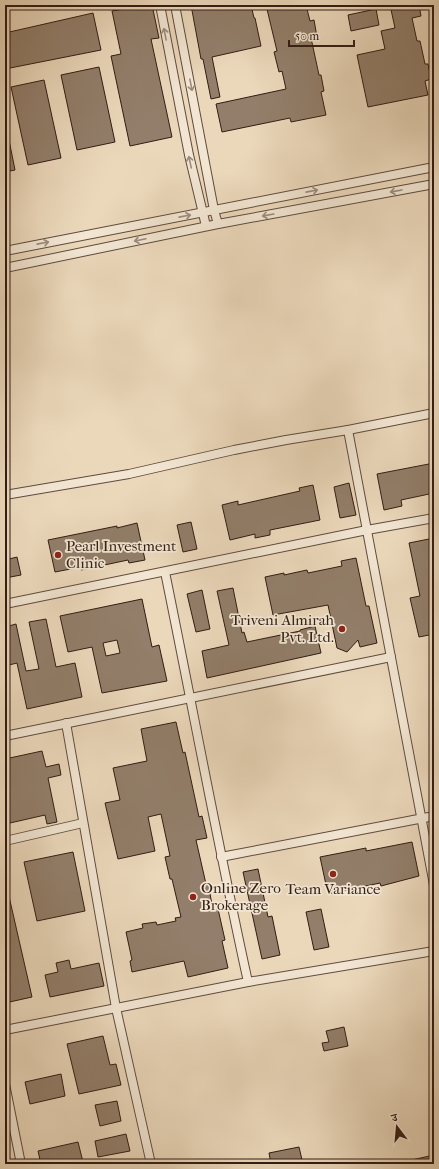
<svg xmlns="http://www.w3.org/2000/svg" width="439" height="1169" font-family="'IM FELL French Canon','Noto Serif Devanagari',serif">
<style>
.building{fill:#927e6a;stroke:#321c13;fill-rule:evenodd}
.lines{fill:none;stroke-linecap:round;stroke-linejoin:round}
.minor-casing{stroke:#604b3d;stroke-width:10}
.minor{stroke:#f2e6d3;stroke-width:8}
.oneway{stroke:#9c8b7d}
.poi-dot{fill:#8f2418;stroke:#f2e6d3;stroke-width:1.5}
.labels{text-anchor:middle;stroke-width:3.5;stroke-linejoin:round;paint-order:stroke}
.poi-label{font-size:15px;fill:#321c13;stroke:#f2e6d3;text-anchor:start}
</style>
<rect width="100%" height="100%" fill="#ebd8bb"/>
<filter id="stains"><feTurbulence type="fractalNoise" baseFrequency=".005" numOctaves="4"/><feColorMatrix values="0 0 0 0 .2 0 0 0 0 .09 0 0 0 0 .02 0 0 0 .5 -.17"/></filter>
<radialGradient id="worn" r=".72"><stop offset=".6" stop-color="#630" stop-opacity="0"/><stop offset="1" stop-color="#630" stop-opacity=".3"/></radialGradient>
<g class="building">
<path d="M146,5H152L159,38L151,39L172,137L130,146L111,56L121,54L112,11Z"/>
<path d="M191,5H251L254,18H255L261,46L212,57L220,97L211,99L203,59H201Z"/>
<path d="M266,5H306L310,21L314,20L317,37L311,38L319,75H321L324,91L321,92L326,115L291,122L290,118L222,132L216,104L286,89L282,71L279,72L274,52L277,51Z"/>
<path d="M390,5H419L421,16L412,18L417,41H420L425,64H428L431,79L425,81L428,95L368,107L357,55L385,49L381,31L395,28Z"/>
<path d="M376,9L379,25L351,31L348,15Z"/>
<path d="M93,13L101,50L5,69V33Z"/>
<path d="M99,67L115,142L77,150L61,75Z"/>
<path d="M44,80L61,158L28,165L11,87Z"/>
<path d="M5,135H8L15,170L5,172Z"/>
<path d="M434,463V493L401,500L402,506L384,510L377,474Z"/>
<path d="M349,483L356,515L340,518L334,487Z"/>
<path d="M313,485L320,520L270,530V535L255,538V534L230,540L222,505L238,501V505L300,491L299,488Z"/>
<path d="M191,522L197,549L183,552L177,525Z"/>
<path d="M137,523L145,560L129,563L128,560L81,570V567L55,572L48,540L117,526V528Z"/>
<path d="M434,538V634L419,637L410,598L420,596L409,543Z"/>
<path d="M17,557L21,575L5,578V560Z"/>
<path d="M356,558L366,606H369L377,643L360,647L358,640L347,652L337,648L328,605L273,615L265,577L284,573V575L307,570L308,573L342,566L341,561Z"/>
<path d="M233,588L242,633L244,632L247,642L300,631V630L315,626L321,653L207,678L202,651L229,645L217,591Z"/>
<path d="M202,590L210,629L196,632L187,594Z"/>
<path d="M142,599L152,647L159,645L167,681L102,693L92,647L68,652L60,616ZM117,640L120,653L106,656L103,643Z"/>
<path d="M46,619L56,667L75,663L82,697L27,709L17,663L5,666V627L16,624L26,671L39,669L29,622Z"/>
<path d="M176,722L183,753L185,752L199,817L202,816L207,838L196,840L206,884L208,883L213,910L218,909L225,940L222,941L228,968L188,977L184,961L132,972L130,961L132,960L126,932L143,928L142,924L156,922L157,925L176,921L175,918L181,917L172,879H170L165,857L170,856L161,814L148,817L155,851L118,859L105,803L120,800L113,768L147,761L141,729Z"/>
<path d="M42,751L46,767L59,764L61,775L48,778L57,822L47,824L45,815L10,823L5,799V759Z"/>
<path d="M412,842L419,876L381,886L380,883L328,894L320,857L366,848V851Z"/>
<path d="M73,852L85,911L37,921L24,862Z"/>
<path d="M258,869L268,917L272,916L280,955L262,959L243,872Z"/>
<path d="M5,892H8L32,997L5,1003Z"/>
<path d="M321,909L329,947L314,950L306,912Z"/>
<path d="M69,960L71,969L99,963L104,986L50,997L45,975L58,972L56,963Z"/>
<path d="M344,1027L348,1046L324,1051L322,1043L329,1042L326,1031Z"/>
<path d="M103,1036L110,1065L116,1064L121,1085L79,1094L67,1044Z"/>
<path d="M61,1074L65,1096L30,1104L25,1082Z"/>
<path d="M117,1101L121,1121L100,1126L95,1105Z"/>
<path d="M126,1134L130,1151L98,1157L95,1141Z"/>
<path d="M78,1142L83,1162L74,1164H41L38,1151Z"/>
<path d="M299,1147L303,1164H271L269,1153Z"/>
<path d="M434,1155V1164H407V1161Z"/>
</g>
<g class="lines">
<defs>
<g id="minor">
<path d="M160,5L189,155L206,226"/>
<path d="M175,5L214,210L218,224"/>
<path d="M5,251L434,167"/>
<path d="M5,268L218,224L434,184"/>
<path d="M348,430L434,885"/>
<path d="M5,495L129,474L234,450L286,440L348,430L434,413"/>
<path d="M165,572C193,709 218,846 248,982"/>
<path d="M5,604L367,530L434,518"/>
<path d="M66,723L116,1008L151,1164"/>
<path d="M5,736L391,657"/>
<path d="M5,841L83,823"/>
<path d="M221,857L434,816"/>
<path d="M5,1030L248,982L434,951"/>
<path d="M5,1084L21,1164"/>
</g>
</defs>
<use href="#minor" class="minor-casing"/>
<use href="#minor" class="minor"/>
</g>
<defs><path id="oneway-shaft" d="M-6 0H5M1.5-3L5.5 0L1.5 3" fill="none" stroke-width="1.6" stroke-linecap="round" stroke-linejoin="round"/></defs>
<g class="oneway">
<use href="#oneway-shaft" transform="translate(165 34) rotate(-101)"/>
<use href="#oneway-shaft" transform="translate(191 85) rotate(79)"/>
<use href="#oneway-shaft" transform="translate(190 162) rotate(-102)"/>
<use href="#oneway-shaft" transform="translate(312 191) rotate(-11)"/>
<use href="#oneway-shaft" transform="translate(396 191) rotate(170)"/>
<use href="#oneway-shaft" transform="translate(268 215) rotate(170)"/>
<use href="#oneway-shaft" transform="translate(185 216) rotate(-11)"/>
<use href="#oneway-shaft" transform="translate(140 240) rotate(168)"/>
<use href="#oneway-shaft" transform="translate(43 243) rotate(-11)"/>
</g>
<g class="poi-dot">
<circle cx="58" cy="555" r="4"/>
<circle cx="342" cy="629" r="4"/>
<circle cx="333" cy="874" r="4"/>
<circle cx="193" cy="897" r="4"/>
</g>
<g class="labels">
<g class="poi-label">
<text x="66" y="551">Pearl Investment<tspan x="66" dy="17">Clinic</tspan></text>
<text x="334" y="625" text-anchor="end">Triveni Almirah<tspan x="334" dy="17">Pvt. Ltd.</tspan></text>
<text x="201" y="893">Online Zero<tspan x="201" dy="17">Brokerage</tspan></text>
<text x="333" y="894" text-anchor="middle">Team Variance</text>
</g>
</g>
<rect width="439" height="1169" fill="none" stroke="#ebd8bb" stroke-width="20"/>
<rect x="6" y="6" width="427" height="1157" fill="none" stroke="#321c13" stroke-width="2"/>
<rect x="10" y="10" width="419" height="1149" fill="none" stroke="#321c13"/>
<g transform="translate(397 1127) rotate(344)" stroke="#f2e6d3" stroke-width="3" paint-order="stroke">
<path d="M0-3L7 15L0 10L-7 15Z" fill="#321c13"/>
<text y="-6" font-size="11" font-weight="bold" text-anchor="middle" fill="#321c13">उ</text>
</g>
<path d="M289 40v6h65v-6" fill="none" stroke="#321c13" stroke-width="2"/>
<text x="295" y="40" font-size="12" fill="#321c13" stroke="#f2e6d3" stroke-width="3" paint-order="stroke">50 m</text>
<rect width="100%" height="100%" filter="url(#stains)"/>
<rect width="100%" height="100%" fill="url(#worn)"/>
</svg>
